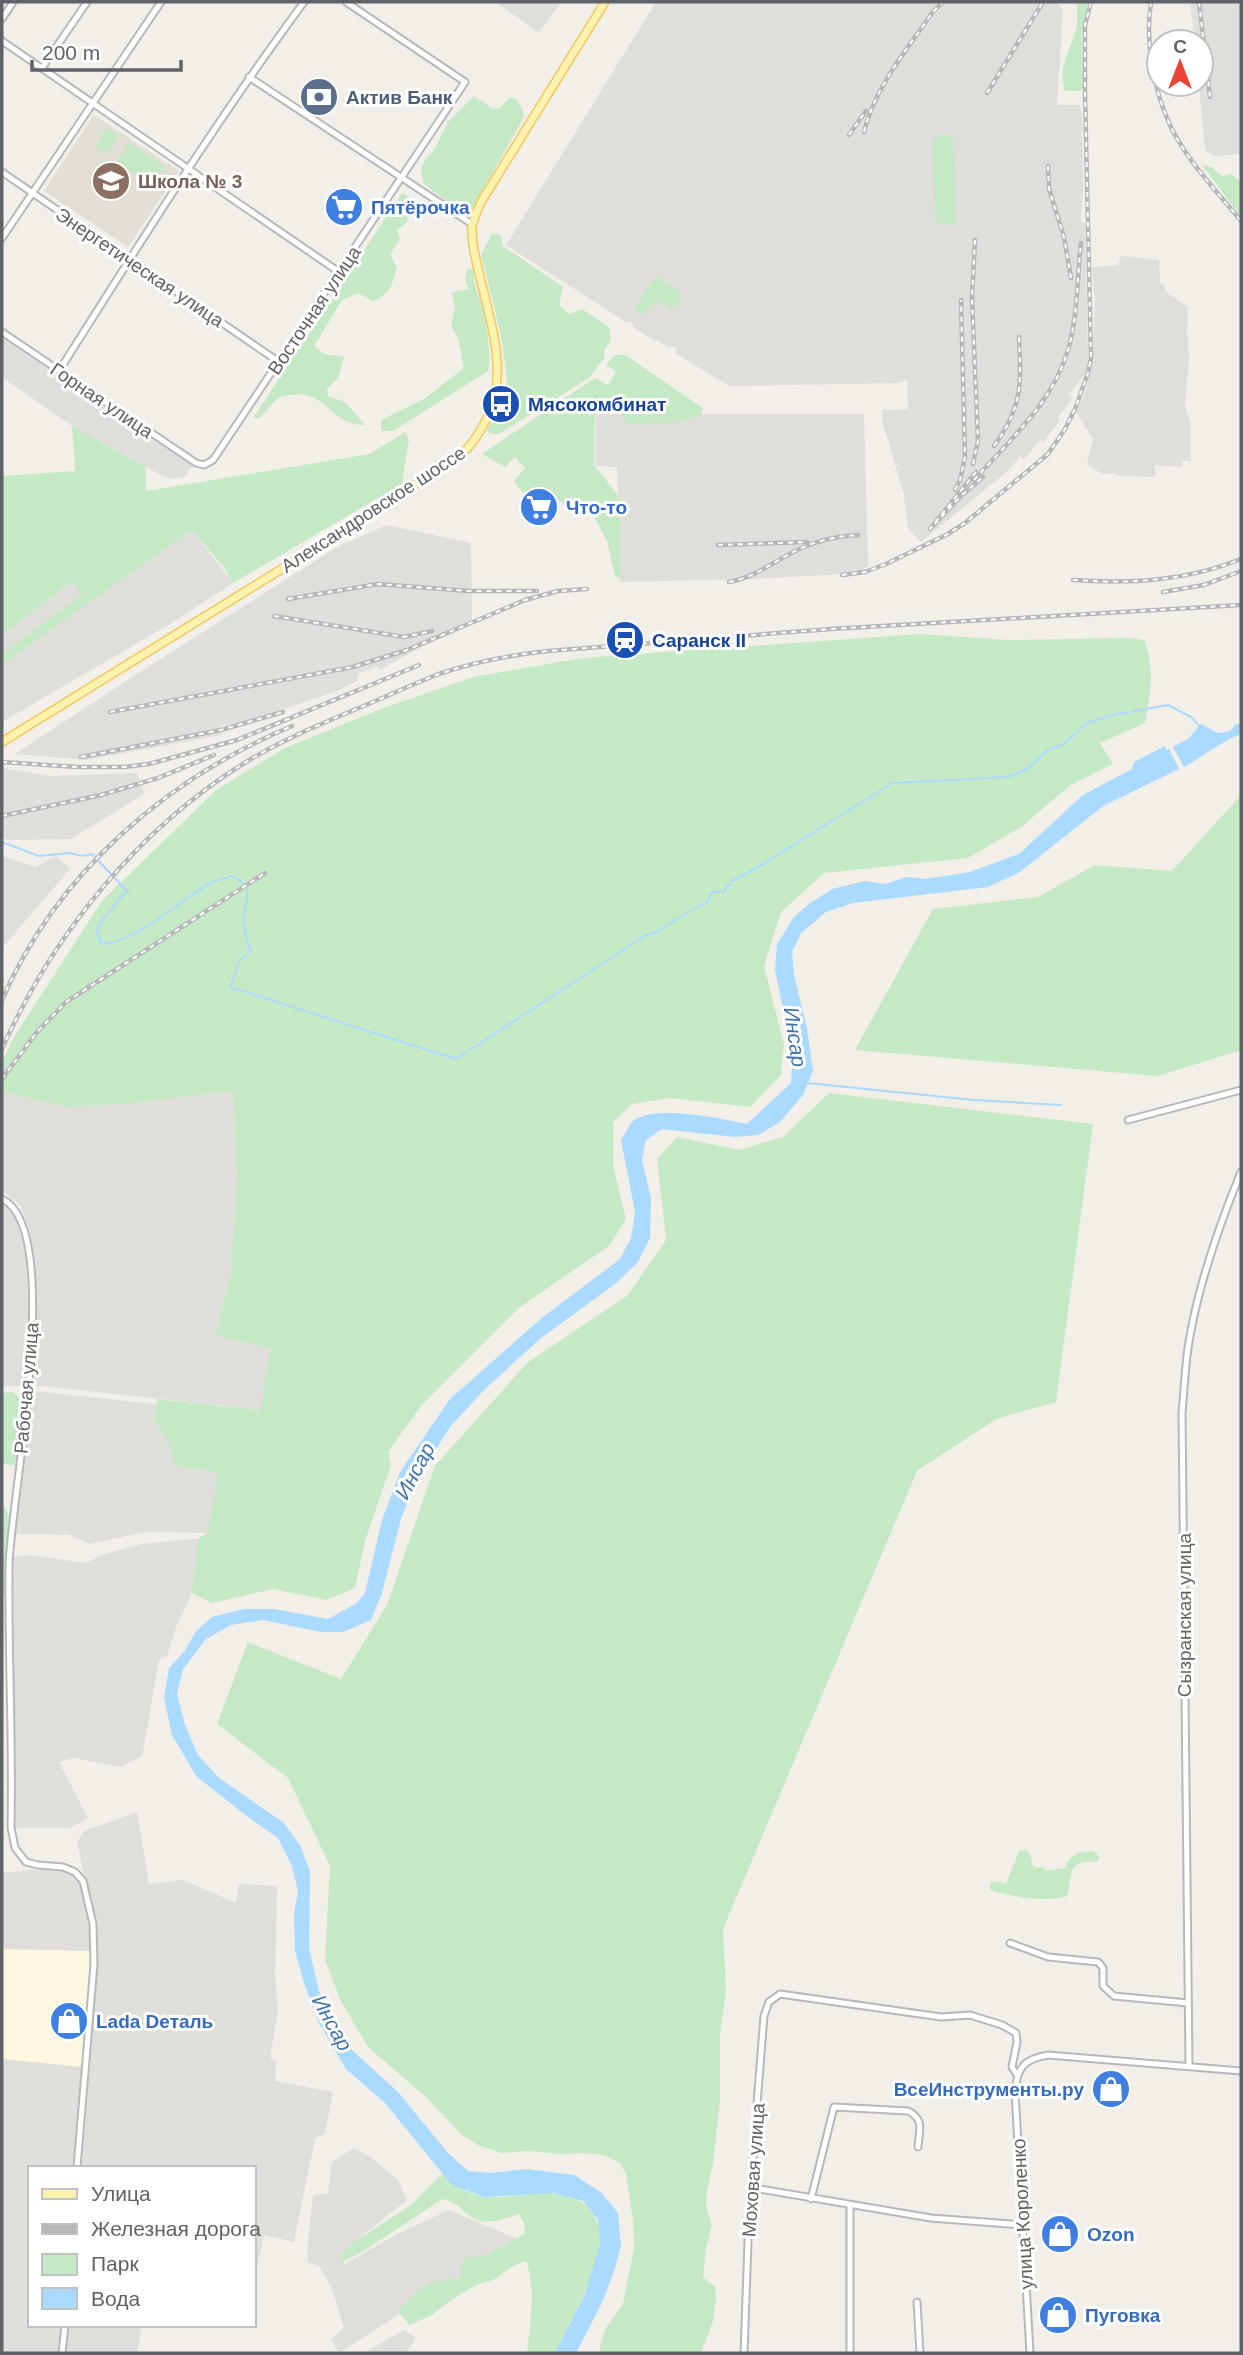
<svg xmlns="http://www.w3.org/2000/svg" width="1243" height="2355" font-family="Helvetica,sans-serif">
<style>
.commercial{fill:#fef7e0}
.industrial{fill:#e0deda}
.education{fill:#e1ded6}
.green{fill:#c5e8c5}
.water{fill:#aadaff}
.lines{fill:none;stroke-linecap:round;stroke-linejoin:round}
.stream{stroke:#aadaff;stroke-width:2}
.minor-casing{stroke:#b5b8bc;stroke-width:9}
.major-casing{stroke:#f2c960;stroke-width:10}
.minor{stroke:#fff;stroke-width:5}
.major{stroke:#fff2af;stroke-width:7}
.rail-casing{stroke:#b6b7b8;stroke-width:4.5}
.rail{stroke:#fff;stroke-width:2;stroke-dasharray:5;stroke-linecap:butt}
.labels{text-anchor:middle;stroke-width:6;stroke-linejoin:round;paint-order:stroke}
.service-label{font-size:19px;font-weight:bold;fill:#4e5e75;stroke:#fff;text-anchor:start}
.education-label{font-size:19px;font-weight:bold;fill:#785e54;stroke:#fff;text-anchor:start}
.shop-label{font-size:19px;font-weight:bold;fill:#366cbe;stroke:#fff;text-anchor:start}
.street-label{font-size:19px;fill:#5f6368;stroke:#fff}
.transit-label{font-size:19px;font-weight:bold;fill:#164399;stroke:#fff;text-anchor:start}
.water-label{font-size:21px;font-style:italic;fill:#4174aa;stroke:#fff}
</style>
<rect width="100%" height="100%" fill="#f1efe8"/>
<path class="commercial" d="M2,1949L91,1951L82,2067L2,2059Z"/>
<g class="industrial">
<path d="M496,2H561L539,33Z"/>
<path d="M656,2H1056L1063,9L1057,105H1079L1082,113L1083,189L1081,222L1085,223L1088,361L1085,374L1069,395L1073,398L1058,417L1060,420L1043,443L1040,440L1025,459L1020,456L1009,470L921,542L908,528L904,495L882,420V410L908,409L907,379L899,383L729,386L675,353L677,348L672,346L670,348L656,340L655,341L633,327L634,324L627,321L626,322L506,245Z"/>
<path d="M1190,2H1241V154L1214,156L1205,150L1199,84H1201V42H1195Z"/>
<path d="M1121,256L1159,260L1160,283L1164,284L1166,292L1188,307L1187,331L1189,357L1185,406L1191,424V461H1182V467L1155,465V477L1119,476L1115,473L1102,474L1087,464L1093,439L1076,412L1084,396L1092,365L1095,305L1092,267L1118,265Z"/>
<path d="M2,338L192,466L185,477L169,479L146,467L72,426L2,377Z"/>
<path d="M596,414H864L868,566L861,571L843,574L754,579L620,582L617,467L595,466Z"/>
<path d="M387,525L471,543L472,619L380,670L378,666L358,674L357,681L337,691L248,721L220,726L222,735L86,760L15,754L140,672L339,546Z"/>
<path d="M192,530L233,583L170,624L2,722V665Z"/>
<path d="M73,582L82,594L2,654V635Z"/>
<path d="M2,768L51,776L137,773L144,794L71,839L8,840L2,837Z"/>
<path d="M2,856L36,867L55,856L70,869L2,948Z"/>
<path d="M233,1091L237,1179L231,1274L215,1334L270,1348L262,1410L32,1385L36,1300L32,1252L29,1228L20,1205L2,1191V1092L69,1107L135,1103Z"/>
<path d="M2,1205L13,1213L19,1220L25,1247L29,1322L25,1386H2Z"/>
<path d="M32,1391L156,1404L154,1421L167,1439L175,1465L219,1473L208,1533L145,1532L89,1544L70,1535L15,1534Z"/>
<path d="M190,1539H198L192,1593L176,1627L167,1656L159,1660L142,1756L120,1767L74,1758L59,1762L88,1818L70,1828H15L13,1557L28,1555L86,1563L104,1554L142,1544Z"/>
<path d="M137,1812L149,1884L183,1880L236,1903L239,1884L277,1886L275,1976L278,2010L271,2052V2060L276,2061L275,2081L333,2092L325,2134L315,2138L294,2242L264,2235L254,2282V2168H82L97,1975V1936L77,1842L84,1831Z"/>
<path d="M48,1868H61L71,1873L79,1881L87,1910L91,1951L2,1949V1873Z"/>
<path d="M2,2059L82,2067L75,2168H30V2325H62L60,2353H2Z"/>
<path d="M354,2148L369,2156L398,2180L407,2200L341,2253L345,2264L399,2233L449,2210L517,2239L339,2353L331,2340L344,2327L331,2287L320,2267L308,2262L307,2250L313,2196L328,2193L332,2162Z"/>
<path d="M69,2325H142L137,2353H66Z"/>
<path d="M404,2330L416,2338L405,2353H363Z"/>
</g>
<path class="education" d="M94,115L179,171L128,247L44,191Z"/>
<g class="green">
<path d="M1077,2H1088L1082,34L1083,88L1080,91H1065C1057,69 1070,51 1076,30C1078,22 1077,11 1077,2Z"/>
<path d="M474,96L493,109L500,108L510,97L516,99L522,108L524,117L471,211C456,210 435,193 423,183L421,169L426,158L433,152L448,122Z"/>
<path d="M107,128L119,135L107,154L95,147Z"/>
<path d="M939,135H953L956,224L939,225L935,219L932,141Z"/>
<path d="M129,143L165,167L152,186L116,162Z"/>
<path d="M1202,165L1211,167L1222,176L1231,174L1241,182V217Z"/>
<path d="M402,193L409,197L415,212L410,214L407,222L397,230L400,239L390,254L397,268C393,283 388,298 372,301L359,293L342,300L314,346L324,354L344,357L338,378L327,389L328,396L345,402L365,425C332,427 326,389 291,395C287,396 283,396 280,397C273,401 266,412 260,418H253Z"/>
<path d="M492,234H500L503,246L563,287L559,305L569,314L582,309L609,327L611,340L604,350L605,357L589,378L499,434H492L487,431C492,421 503,409 505,398C513,368 489,287 481,255Z"/>
<path d="M467,269H474C472,281 478,294 482,306C486,323 492,355 488,371L393,431H381V420L424,399L464,368L459,341L451,325L455,308L452,292L469,289L465,279Z"/>
<path d="M656,276L681,292V300L673,309L657,301L642,315L634,309Z"/>
<path d="M615,355H625L703,408L701,415L674,423L628,424L621,412H595L594,466C604,475 609,486 619,496L621,578L615,576L607,541L588,505L564,504L553,496L522,492L514,481L525,468L515,457L505,467L482,454L595,378L608,385L616,372L606,365Z"/>
<path d="M72,426L146,467V491L370,454L405,432L409,440L402,484L233,583L225,569L192,530L2,665V654L82,594L72,582L2,635V476L75,471Z"/>
<path d="M920,634L1009,640L1129,638L1144,640C1156,669 1150,693 1145,723L1100,743L1113,764L1070,785L1024,825L968,858L824,873L781,912L764,966L784,1045L781,1075L750,1107L670,1098L632,1104L613,1122V1165L626,1219L609,1246L520,1307L421,1406L388,1452L391,1465L365,1541L355,1588L327,1600L273,1589L212,1603L192,1593L198,1539L208,1532L218,1473L175,1465L167,1439L154,1421L157,1399L261,1410L270,1348L215,1335L231,1274L237,1179L233,1091L135,1103L68,1107L2,1092V1062L14,1037L102,901L215,791L283,749L381,709L473,677L582,658Z"/>
<path d="M1241,795V1050L1158,1076L855,1050L933,909L1038,897L1095,865L1172,871Z"/>
<path d="M829,1093L1093,1124L1056,1402L996,1419L917,1471L723,1929L726,1992L720,2034V2102L713,2164L707,2191L706,2207L712,2225L706,2248L703,2277L715,2287L716,2299L713,2321L701,2353H600V2346L606,2328L623,2304L634,2248L633,2221L626,2174L620,2163L604,2155L584,2153L562,2154L528,2151L502,2153L478,2145L462,2135L427,2098L368,2047L341,2001L325,1960L330,1866L288,1778L217,1724L248,1642L341,1679L387,1605L435,1466L527,1363L627,1296L666,1240L657,1159L677,1137L739,1150L783,1137Z"/>
<path d="M13,1392L24,1402L16,1466L2,1463V1393Z"/>
<path d="M2,1502L9,1515L5,1595L2,1593Z"/>
<path d="M1027,1850L1031,1857L1032,1865L1036,1868L1042,1867L1046,1871L1065,1868C1070,1853 1080,1852 1094,1851L1099,1857L1097,1862C1065,1860 1074,1874 1067,1896C1038,1903 1017,1897 990,1890V1883L995,1881L1006,1884L1019,1851Z"/>
<path d="M443,2173C453,2185 468,2194 484,2196C517,2202 565,2179 590,2210C598,2220 602,2232 600,2245C593,2283 572,2319 555,2353H527C530,2328 536,2285 526,2261L513,2266L493,2280L476,2285L451,2300L432,2315L409,2325L398,2311C418,2288 428,2280 459,2278L465,2258L489,2254L524,2234L525,2225L519,2214C505,2218 489,2226 475,2219C461,2212 461,2203 442,2199L362,2252L344,2261L339,2256L354,2242L411,2205Z"/>
</g>
<g class="water">
<path d="M1201,724L1218,733L1230,731L1236,724H1241V734C1221,741 1203,757 1184,767L1173,747L1188,739Z"/>
<path d="M1165,746L1166,750L1169,749L1179,769L1103,806L1020,872L988,887L853,903L826,912L801,933L792,952L794,975L807,1028L813,1071L803,1095L780,1122L758,1135L735,1137L662,1129L646,1140L642,1160L651,1198L650,1238L638,1262L615,1284L541,1338L484,1390L450,1427L420,1475L402,1515L382,1593L371,1620L343,1632H321L263,1620L231,1625L206,1639L183,1669L177,1694L185,1725L198,1755L219,1778L284,1823L301,1847L310,1872L309,1948L319,1991L352,2050L399,2093L447,2152L468,2171L491,2173L527,2169L574,2175L602,2193L618,2213L621,2245L615,2269L602,2303L576,2353H555L585,2294L600,2243L598,2220L583,2201L554,2193L484,2197L452,2185L385,2103L346,2069L319,2023L304,1983L295,1951L294,1914L298,1891L292,1866L278,1838L248,1817L196,1776L172,1735L164,1698L169,1668L184,1652L196,1631L212,1617L244,1609H274L328,1619L357,1603L365,1593L382,1520L400,1472L450,1399L543,1317L620,1259L631,1238L635,1212L621,1140C625,1134 629,1125 633,1121C654,1104 722,1119 747,1124L791,1083L793,1056L775,970L777,944L794,917L809,904L832,889L865,881L885,884L907,877L926,879L970,872L1019,854L1083,795L1132,769L1134,762Z"/>
</g>
<g class="lines">
<g class="stream">
<path d="M2,842L39,856L69,853L83,856L92,854L128,892C118,897 119,901 112,909C101,924 92,922 101,944C134,945 182,898 213,882C219,879 227,878 234,876L243,883"/>
<path d="M247,888C248,897 246,903 245,911C242,925 246,938 251,951L240,960L230,987L456,1059L646,935L656,932L700,905L707,903L712,892H723L732,881L760,866L892,783L1009,777L1027,769L1048,750L1064,744L1087,723L1113,715L1168,705L1191,717L1200,727"/>
<path d="M807,1083L974,1100L1061,1105"/>
</g>
<defs>
<g id="minor">
<path d="M2,19L13,2"/>
<path d="M2,41L339,272"/>
<path d="M42,68L87,2"/>
<path d="M249,77L472,224"/>
<path d="M2,172L279,362"/>
<path d="M2,238L161,2"/>
<path d="M2,332L196,463L204,465L213,460L465,82L346,2"/>
<path d="M59,371C138,246 216,121 304,2"/>
<path d="M1128,1120L1241,1090"/>
<path d="M2,1199C66,1228 10,1502 9,1566C8,1653 13,1740 11,1827L15,1848L26,1862L38,1865L63,1867L75,1872L83,1881L93,1924L94,1964L77,2168"/>
<path d="M1010,1943L1048,1957L1098,1962L1103,1968V1986L1114,1996L1188,2003"/>
<path d="M1189,2066L1182,1413C1184,1391 1185,1369 1188,1348C1197,1288 1218,1228 1241,1172"/>
<path d="M754,2188L931,2218L1023,2225"/>
<path d="M811,2199L834,2107L908,2111C925,2119 919,2131 918,2147"/>
<path d="M917,2302L920,2353"/>
<path d="M62,2353L65,2325"/>
<path d="M744,2353L749,2214L754,2188L753,2154L764,2016L769,2002L780,1994L941,2017L970,2015L1002,2025L1016,2033L1017,2042L1012,2067L1017,2075"/>
<path d="M850,2353V2205"/>
<path d="M1030,2353L1015,2092C1017,2067 1024,2059 1048,2055L1241,2071"/>
</g>
<path id="major" d="M2,742L393,500L467,449C514,394 496,343 481,281C477,264 471,244 472,227C473,219 478,210 481,202L605,2"/>
</defs>
<use href="#minor" class="minor-casing"/>
<use href="#major" class="major-casing"/>
<use href="#minor" class="minor"/>
<use href="#major" class="major"/>
<defs>
<g id="rail">
<path d="M1151,2C1145,42 1153,88 1170,125C1186,160 1217,191 1241,221"/>
<path d="M1199,2L1210,97"/>
<path d="M987,93L1043,2"/>
<path d="M864,132C875,87 906,51 932,13L943,2"/>
<path d="M849,135L866,111"/>
<path d="M1048,166L1049,189L1064,237L1071,278"/>
<path d="M994,446C1023,406 1021,385 1019,337"/>
<path d="M973,464L978,441L972,297L975,240"/>
<path d="M976,472L930,529L961,496L983,477"/>
<path d="M974,480C1009,441 1053,402 1068,350C1078,316 1077,278 1081,243"/>
<path d="M955,490L960,480L965,457L961,300"/>
<path d="M718,545L807,542"/>
<path d="M842,575L865,572L886,564L946,535L965,523L1048,454L1065,429L1075,409L1088,373L1091,358L1085,93V25L1091,2"/>
<path d="M1073,580C1131,584 1187,581 1241,559"/>
<path d="M729,582C758,577 777,558 804,547C820,540 839,536 858,535"/>
<path d="M1163,592L1204,585L1241,571"/>
<path d="M288,599L378,584L468,591H537"/>
<path d="M274,616L404,637L432,631"/>
<path d="M110,712L353,667L407,650L525,600L558,591L587,589"/>
<path d="M81,757L221,730L283,712"/>
<path d="M2,762L77,767H124L149,764L237,740L419,665"/>
<path d="M2,816L101,795L158,778L214,755"/>
<path d="M2,1000C57,873 166,779 292,726"/>
<path d="M2,1049C53,934 139,828 246,762C284,739 325,722 366,705C390,695 415,683 439,674C474,662 511,655 548,651L831,629L1241,605"/>
<path d="M2,1079L37,1032L66,1002L265,873"/>
</g>
</defs>
<use href="#rail" class="rail-casing"/>
<use href="#rail" class="rail"/>
</g>
<defs>
<symbol id="bank-disc" viewBox="-11 -11 22 22"><circle r="9.5" fill="#5c6f8a" stroke="#fff"/><path d="M-6-4H6V4H-6ZM0-2.3a2.3 2.3 0 1 0 0 4.6a2.3 2.3 0 1 0 0-4.6Z" fill="#fff"/></symbol>
<symbol id="school-disc" viewBox="-11 -11 22 22"><circle r="9.5" fill="#8d6e63" stroke="#fff"/><path d="M0-5L7-2L0 1L-7-2ZM-4 1L0 2.5L4 1V4Q0 6-4 4Z" fill="#fff"/></symbol>
<symbol id="supermarket-disc" viewBox="-11 -11 22 22"><circle r="9.5" fill="#3f7fe0" stroke="#fff"/><path d="M-6-5.5h2.5l.6 2H6L4.5 2H-2.5L-4.4-4H-6ZM-1.5 3.2a1.3 1.3 0 1 0 .1 0ZM3 3.2a1.3 1.3 0 1 0 .1 0Z" fill="#fff"/></symbol>
<symbol id="bus-disc" viewBox="-11 -11 22 22"><circle r="9.5" fill="#1a4fb4" stroke="#fff"/><path d="M-5-6H5V4H4V6H2V4H-2V6H-4V4H-5ZM-3.5-4V0h7V-4ZM-3.5 1.2v1.5H-2V1.2ZM2 1.2v1.5H3.5V1.2Z" fill="#fff"/></symbol>
<symbol id="station-disc" viewBox="-11 -11 22 22"><circle r="9.5" fill="#1a4fb4" stroke="#fff"/><path d="M-3-6H3Q5-6 5-4V2Q5 4 3 4L4.5 6H3L1.5 4h-3L-3 6H-4.5L-3 4Q-5 4-5 2V-4Q-5-6-3-6ZM-3.5-4v3h7v-3ZM-3.5 1v1.5H-2V1ZM2 1v1.5H3.5V1Z" fill="#fff"/></symbol>
<symbol id="shop-disc" viewBox="-11 -11 22 22"><circle r="9.5" fill="#3f7fe0" stroke="#fff"/><path d="M-5-2.5h2.3a2.7 3.5 0 0 1 5.4 0H5L5.5 6h-11ZM-1.5-2.5h3a1.5 2.3 0 0 0-3 0Z" fill="#fff"/></symbol>
</defs>
<g fill-rule="evenodd">
<use href="#bank-disc" x="297" y="75" width="44" height="44"/>
<use href="#school-disc" x="89" y="159" width="44" height="44"/>
<use href="#supermarket-disc" x="322" y="185" width="44" height="44"/>
<use href="#bus-disc" x="479" y="382" width="44" height="44"/>
<use href="#supermarket-disc" x="517" y="485" width="44" height="44"/>
<use href="#station-disc" x="603" y="618" width="44" height="44"/>
<use href="#shop-disc" x="47" y="1999" width="44" height="44"/>
<use href="#shop-disc" x="1089" y="2067" width="44" height="44"/>
<use href="#shop-disc" x="1038" y="2212" width="44" height="44"/>
<use href="#shop-disc" x="1036" y="2293" width="44" height="44"/>
</g>
<g class="labels">
<g class="service-label">
<text x="346" y="104">Актив Банк</text>
</g>
<g class="education-label">
<text x="138" y="188">Школа № 3</text>
</g>
<g class="shop-label">
<text x="371" y="214">Пятёрочка</text>
<text x="566" y="514">Что-то</text>
<text x="96" y="2028">Lada Dеталь</text>
<text x="1084" y="2096" text-anchor="end">ВсеИнструменты.ру</text>
<text x="1087" y="2241">Ozon</text>
<text x="1085" y="2322">Пуговка</text>
</g>
<g class="street-label">
<text transform="translate(140 267) rotate(34)" y="7">Энергетическая улица</text>
<text transform="translate(314 310) rotate(-56)" y="7">Восточная улица</text>
<text transform="translate(102 400) rotate(34)" y="7">Горная улица</text>
<text transform="translate(373 509) rotate(-33)" y="7">Александровское шоссе</text>
<text transform="translate(26 1388) rotate(-85)" y="7">Рабочая улица</text>
<text transform="translate(1184 1615) rotate(-90)" y="7">Сызранская улица</text>
<text transform="translate(753 2170) rotate(-86)" y="7">Моховая улица</text>
<text transform="translate(1022 2214) rotate(-93)" y="7">улица Короленко</text>
</g>
<g class="transit-label">
<text x="528" y="411">Мясокомбинат</text>
<text x="652" y="647">Саранск II</text>
</g>
<g class="water-label">
<text transform="translate(795 1037) rotate(82)" y="7">Инсар</text>
<text transform="translate(415 1471) rotate(-62)" y="7">Инсар</text>
<text transform="translate(332 2023) rotate(61)" y="7">Инсар</text>
</g>
</g>
<rect width="1243" height="2355" fill="none" stroke="#5f6368" stroke-width="7"/>
<rect x="28" y="2166" width="228" height="161" fill="#ffffff" stroke="#bfc1c3" stroke-width="2"/>
<rect x="42" y="2189" width="35" height="10" fill="#fff2af" stroke="#bfc1c3" stroke-width="2"/>
<text x="91" y="2201" font-size="21" fill="#5f6368">Улица</text>
<rect x="42" y="2224" width="35" height="10" fill="#b6b7b8" stroke="#bfc1c3" stroke-width="2"/>
<text x="91" y="2236" font-size="21" fill="#5f6368">Железная дорога</text>
<rect x="42" y="2254" width="35" height="21" fill="#c5e8c5" stroke="#bfc1c3" stroke-width="2"/>
<text x="91" y="2271" font-size="21" fill="#5f6368">Парк</text>
<rect x="42" y="2288" width="35" height="21" fill="#aadaff" stroke="#bfc1c3" stroke-width="2"/>
<text x="91" y="2306" font-size="21" fill="#5f6368">Вода</text>
<g transform="translate(1180 63)"><circle r="33" fill="#ffffff" stroke="#bfc1c3" stroke-width="2"/>
<path d="M0-5L12 26L0 18L-12 26Z" fill="#ea4335"/>
<text y="-10" font-size="19" font-weight="bold" text-anchor="middle" fill="#5f6368">С</text>
</g>
<path d="M32 60v10h149v-10" fill="none" stroke="#5f6368" stroke-width="3.5"/>
<text x="42" y="60" font-size="21" fill="#5f6368" stroke="#ffffff" stroke-width="5" paint-order="stroke">200 m</text>
</svg>
